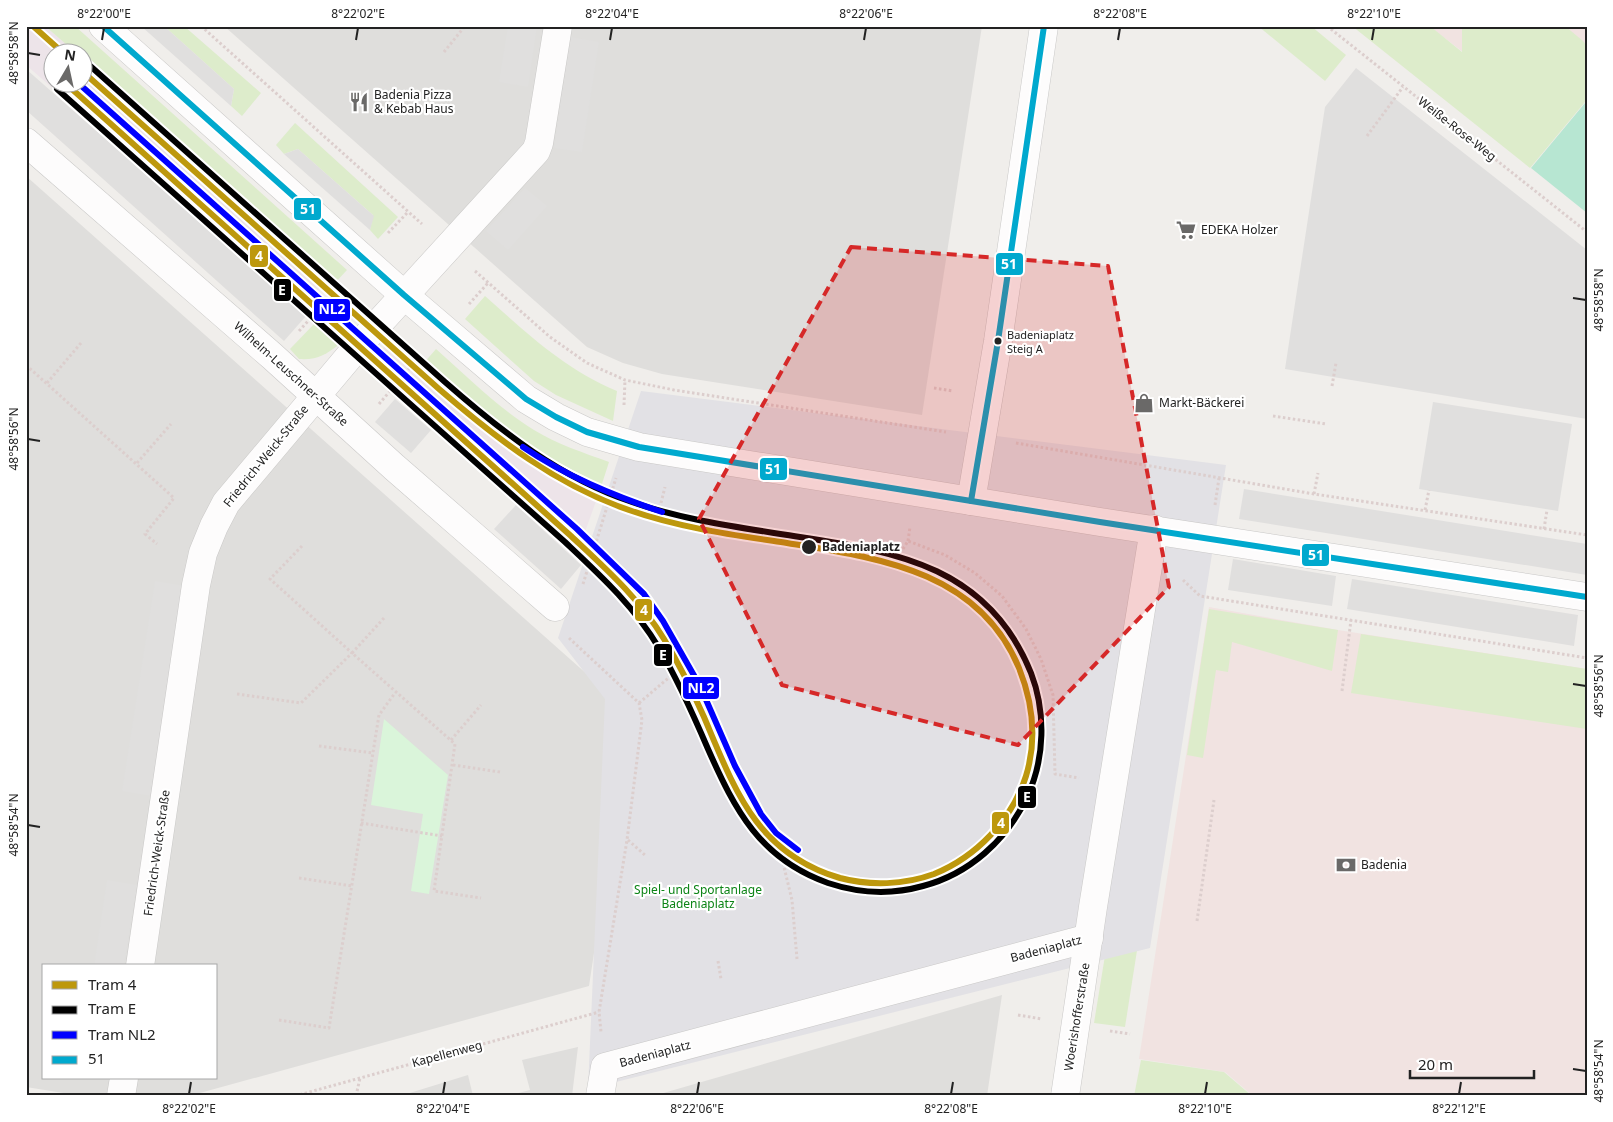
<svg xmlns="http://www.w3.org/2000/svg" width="1613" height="1122" font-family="'Noto Sans',sans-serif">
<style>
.residential{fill:#dfdedc;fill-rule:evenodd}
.commercial{fill:#f1e3e1}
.industrial{fill:#ede4e9}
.grass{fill:#ddeccb}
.park{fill:#daf5da}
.pitch{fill:#b7e6d2}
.parking{fill:#e0dfde}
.plaza{fill:#e2e1e5}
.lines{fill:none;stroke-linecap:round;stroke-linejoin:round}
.minor-casing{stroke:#c9c8c7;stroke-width:29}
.path{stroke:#dccecd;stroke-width:3;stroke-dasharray:2.5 2.5;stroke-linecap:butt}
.minor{stroke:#fdfcfc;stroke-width:28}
.bus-1-casing{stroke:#fff;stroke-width:10}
.bus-1{stroke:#00a9ce;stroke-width:6}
.tram-1-casing{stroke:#fff;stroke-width:10}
.tram-2-casing{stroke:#fff;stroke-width:10}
.tram-3-casing{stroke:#fff;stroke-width:10}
.tram-1{stroke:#bd980d;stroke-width:6}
.tram-2{stroke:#000;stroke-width:6}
.tram-3{stroke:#00f;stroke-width:6}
.marked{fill:#d62828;fill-opacity:0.2;stroke:#d62828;stroke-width:4;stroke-dasharray:10 6;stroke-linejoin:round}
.ticks{fill:none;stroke:#222;stroke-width:2}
.bus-dot{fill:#222;stroke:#fff;stroke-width:2}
.labels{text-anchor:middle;stroke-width:4.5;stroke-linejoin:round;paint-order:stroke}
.bus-label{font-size:11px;fill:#222;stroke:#fff;text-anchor:start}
.poi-label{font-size:12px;fill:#222;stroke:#fff;text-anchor:start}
.street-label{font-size:12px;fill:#222;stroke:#fff}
.stop-label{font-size:12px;font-weight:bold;fill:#222;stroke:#fff;text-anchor:start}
.park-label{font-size:12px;fill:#0c8416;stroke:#fff}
.line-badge{stroke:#fff;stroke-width:2}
.badge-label{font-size:14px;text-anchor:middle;font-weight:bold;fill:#fff}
.neatline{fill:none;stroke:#222;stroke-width:2}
.ticks-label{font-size:12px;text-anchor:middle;fill:#222}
</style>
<rect width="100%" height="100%" fill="#f0eeeb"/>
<g class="residential">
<path d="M224,26H982L922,415L662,374L623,363L587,347Z"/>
<path d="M26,176L615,699L628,729L589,986L189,1096H82L26,1087ZM44,966H216V1078H44Z"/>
<path d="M1002,995L987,1096H653Z"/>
<path d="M578,1047L572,1096H507L530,1090L522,1060Z"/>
<path d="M468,1075L473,1096H400Z"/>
</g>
<g class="commercial">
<path d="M1429,26H1462L1463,52Z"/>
<path d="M1537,26H1587V60Z"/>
<path d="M1209,607L1338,630L1587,669V1096H1253L1225,1072L1139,1059Z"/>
</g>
<g class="industrial">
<path d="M26,26H45L75,52H52V82H82L83,59L328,279L304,306L26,65Z"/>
<path d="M393,337L511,439L553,465L600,490L585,532L581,564L367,367Z"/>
</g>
<g class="grass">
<path d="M45,26H75L347,270L334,284L328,279L83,59L82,52H75Z"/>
<path d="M164,26H184L261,93L242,116L231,106L234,89Z"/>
<path d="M1258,26H1311L1346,55L1325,81Z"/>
<path d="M1352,26H1430L1462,52V26H1565L1583,41L1587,46V103L1585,102L1530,168Z"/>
<path d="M295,123L398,217L378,239L370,230L373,215L298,149L284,154L276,145Z"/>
<path d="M485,296C528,334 563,368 617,391L613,421L556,395L534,381L465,319Z"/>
<path d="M316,322L340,344C325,355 318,360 299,359L290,349Z"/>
<path d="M436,349C468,377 498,408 534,430C557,444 584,453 609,462L600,490C570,474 538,459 511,438C480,415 452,389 423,364Z"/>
<path d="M1209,609L1338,630L1332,671L1232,642L1228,672L1216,670L1203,758L1187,755Z"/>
<path d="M1361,634L1587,669V729L1351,693Z"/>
<path d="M1141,925L1125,1027L1094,1023L1109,931Z"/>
<path d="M1141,1060L1224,1072L1252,1096H1134Z"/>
</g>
<path class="park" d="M384,719L448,775L429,894L411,891L423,814L371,805Z"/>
<path class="pitch" d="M1585,103L1587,104V213L1531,168Z"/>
<g class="parking">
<path d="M141,26H164L234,89L231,106Z"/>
<path d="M508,26H537L528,87L499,82Z"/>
<path d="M570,37L599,42L582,152L554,148Z"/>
<path d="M1356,68L1587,250V419L1285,369L1325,107Z"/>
<path d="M26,69L306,316L284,341L26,110Z"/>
<path d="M298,149L374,216L370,230L284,154Z"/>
<path d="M525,188L547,206L508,250L486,231Z"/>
<path d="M395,399L431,430L411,453L375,422Z"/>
<path d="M1433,402L1572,424L1558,511L1419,489Z"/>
<path d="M1244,489L1587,544V575L1239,519Z"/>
<path d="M516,505L581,565L561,589L494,529Z"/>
<path d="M1233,559L1336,576L1332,606L1228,590Z"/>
<path d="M1352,579L1578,615L1574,646L1347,609Z"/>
<path d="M155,581L185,586L152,796L122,791Z"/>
<path d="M107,880L137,885L124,966H94Z"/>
</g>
<path class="plaza" d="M641,391L1226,465L1150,948L588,1089L605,699L558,638Z"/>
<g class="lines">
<defs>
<g id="minor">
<path d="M103,26L404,295L526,399L556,417L587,432L639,447L1100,522L1587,597"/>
<path d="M26,142L272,356L394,467L555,607"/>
<path d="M971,501L998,341L1044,26"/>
<path d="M140,966L196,585L203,553L214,526L226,503L358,346L536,151L539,143L558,26"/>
<path d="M121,1096L124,1078"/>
<path d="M600,1096L605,1067L1089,938"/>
<path d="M1065,1096L1093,907L1154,529"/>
</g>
</defs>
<use href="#minor" class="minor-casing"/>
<g class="path">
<path d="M201,26L422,224"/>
<path d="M1327,26L1587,232"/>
<path d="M444,52L465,26"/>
<path d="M1367,136L1403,87"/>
<path d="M388,233L408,212"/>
<path d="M475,271L550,337L587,363L625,380L674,390L946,432"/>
<path d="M469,304L488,283"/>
<path d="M299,331L340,286"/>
<path d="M26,365L174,498L145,534L157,544"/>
<path d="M47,383L81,343"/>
<path d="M1332,386L1336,363"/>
<path d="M934,388L953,391"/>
<path d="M379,404L420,356"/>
<path d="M624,405L625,380"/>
<path d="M1273,416L1326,424"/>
<path d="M1016,443L1314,494L1587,535"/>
<path d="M137,463L171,424"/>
<path d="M1314,494L1318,473"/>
<path d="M661,503L665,487"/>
<path d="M1215,505L1219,478"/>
<path d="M1425,510L1429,490"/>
<path d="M1544,529L1547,510"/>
<path d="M908,541L910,527"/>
<path d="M903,549L908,541L945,555L975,573L1002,596L1026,629L1041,659L1053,695L1055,774L1079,778"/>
<path d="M1183,580L1200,596L1587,658"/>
<path d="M583,584L616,478"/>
<path d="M384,618L352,653L455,744L434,891L481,898"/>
<path d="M569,638L639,703L642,720L627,840L599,1012L601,1032"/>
<path d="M1342,691L1351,620"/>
<path d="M237,694L301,703L352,653L270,579L302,546"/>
<path d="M639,703L672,675"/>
<path d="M451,740L481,705"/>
<path d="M319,746L373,753"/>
<path d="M453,765L500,772"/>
<path d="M361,823L442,836"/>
<path d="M628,840L646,856"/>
<path d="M783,863L792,900L797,959"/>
<path d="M299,878L352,886"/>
<path d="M1197,921L1214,800"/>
<path d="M718,961L721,979"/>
<path d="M1018,1015L1042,1019"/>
<path d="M279,1020L329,1028L379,715L395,693"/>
<path d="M1110,1031L1130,1034"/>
<path d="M295,1096L599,1012"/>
<path d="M356,1096L360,1078"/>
</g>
<use href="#minor" class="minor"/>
<defs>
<g id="bus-1">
<path d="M103,26L404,295L526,399L556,417L587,432L639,447L1100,522L1587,597"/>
<path d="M971,501L998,341L1044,26"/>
</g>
</defs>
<use href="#bus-1" class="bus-1-casing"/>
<use href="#bus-1" class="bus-1"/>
<defs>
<g id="tram-1">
<path d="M33,26L62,52"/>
<path d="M64,82L571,536C605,568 639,598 664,639C679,664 692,690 704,717C735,790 756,853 840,878C870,886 904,885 934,874C976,857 1012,820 1026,776C1037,740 1033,703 1019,668C979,571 879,558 787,543C734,535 680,528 629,510C556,485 497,439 439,389L82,71"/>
</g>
<path id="tram-2" d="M57,89L565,542C600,575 634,606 659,648C678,680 693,714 708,749C735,810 760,859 828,883C858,893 891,895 923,886C969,874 1007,840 1027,797C1045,759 1046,712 1031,673C989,568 899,552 800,537C744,528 686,521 632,502C560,478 502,432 445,382L88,64"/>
<g id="tram-3">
<path d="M77,82L577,529L644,594L663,621L700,686L735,766L761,814L776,833L798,850"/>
<path d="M523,447C566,476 612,495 662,512"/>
</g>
</defs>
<use href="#tram-1" class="tram-1-casing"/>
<use href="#tram-2" class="tram-2-casing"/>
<use href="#tram-3" class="tram-3-casing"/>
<use href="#tram-1" class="tram-1"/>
<use href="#tram-2" class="tram-2"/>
<use href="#tram-3" class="tram-3"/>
</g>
<path class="marked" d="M851,247L1108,266L1169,587L1018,745L782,685L699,519Z"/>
<path class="ticks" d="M102,40L104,28M356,40L358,28M610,40L612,28M864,40L866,28M1118,40L1120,28M1372,40L1374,28M28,53L40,55M1573,298L1586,300M28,439L40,441M1573,684L1586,686M28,825L40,827M1573,1069L1586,1071M189,1094L191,1082M443,1094L445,1082M697,1094L699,1082M951,1094L953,1082M1205,1094L1207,1082M1459,1094L1461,1082"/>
<defs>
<symbol id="restaurant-bare" viewBox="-9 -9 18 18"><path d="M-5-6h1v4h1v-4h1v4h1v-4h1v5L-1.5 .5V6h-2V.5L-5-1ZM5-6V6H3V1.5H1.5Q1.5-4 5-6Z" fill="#6a6968" stroke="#fff" stroke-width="2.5" paint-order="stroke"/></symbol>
<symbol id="supermarket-bare" viewBox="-9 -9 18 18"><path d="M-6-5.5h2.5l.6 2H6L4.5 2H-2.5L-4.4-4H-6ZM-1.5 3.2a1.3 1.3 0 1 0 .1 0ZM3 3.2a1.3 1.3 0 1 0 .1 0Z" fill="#6a6968" stroke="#fff" stroke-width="2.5" paint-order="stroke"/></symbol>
<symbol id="shop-bare" viewBox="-9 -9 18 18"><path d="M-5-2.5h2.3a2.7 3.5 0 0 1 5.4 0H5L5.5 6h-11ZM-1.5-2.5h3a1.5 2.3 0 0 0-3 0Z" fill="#6a6968" stroke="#fff" stroke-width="2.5" paint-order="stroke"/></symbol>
<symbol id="bank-bare" viewBox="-9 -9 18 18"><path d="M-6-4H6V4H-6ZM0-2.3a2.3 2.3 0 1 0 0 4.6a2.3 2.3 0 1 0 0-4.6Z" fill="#6a6968" stroke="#fff" stroke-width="2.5" paint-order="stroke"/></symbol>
</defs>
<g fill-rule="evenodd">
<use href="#restaurant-bare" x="345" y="88" width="28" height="28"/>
<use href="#supermarket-bare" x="1172" y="216" width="28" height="28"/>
<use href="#shop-bare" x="1130" y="389" width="28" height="28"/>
<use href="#bank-bare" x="1332" y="851" width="28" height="28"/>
</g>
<g class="bus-dot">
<circle cx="998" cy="341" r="4.5"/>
<circle cx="809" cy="547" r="8"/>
</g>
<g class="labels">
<g class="bus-label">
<text x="1007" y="339">Badeniaplatz<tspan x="1007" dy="14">Steig A</tspan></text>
</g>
<g class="poi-label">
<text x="374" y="99">Badenia Pizza<tspan x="374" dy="14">&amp; Kebab Haus</tspan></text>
<text x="1201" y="234">EDEKA Holzer</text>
<text x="1159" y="407">Markt-Bäckerei</text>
<text x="1361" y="869">Badenia</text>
</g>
<g class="street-label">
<text transform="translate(1457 129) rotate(38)" y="4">Weiße-Rose-Weg</text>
<text transform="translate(291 374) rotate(42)" y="4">Wilhelm-Leuschner-Straße</text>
<text transform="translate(266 456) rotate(-51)" y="4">Friedrich-Weick-Straße</text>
<text transform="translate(157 853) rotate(-82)" y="4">Friedrich-Weick-Straße</text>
<text transform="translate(1046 949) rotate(-15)" y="4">Badeniaplatz</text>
<text transform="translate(1077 1017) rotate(-81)" y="4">Woerishofferstraße</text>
<text transform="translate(447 1054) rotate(-15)" y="4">Kapellenweg</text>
<text transform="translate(655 1054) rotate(-15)" y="4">Badeniaplatz</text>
</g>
<g class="stop-label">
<text x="822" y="551">Badeniaplatz</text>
</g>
<g class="park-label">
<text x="698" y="894">Spiel- und Sportanlage<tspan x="698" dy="14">Badeniaplatz</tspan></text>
</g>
</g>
<g class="line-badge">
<rect x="293" y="197" width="29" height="24" rx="5" fill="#00a9ce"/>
<rect x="249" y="244" width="20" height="24" rx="5" fill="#bd980d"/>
<rect x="995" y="252" width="29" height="24" rx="5" fill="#00a9ce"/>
<rect x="273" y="278" width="19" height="24" rx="5" fill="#000"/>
<rect x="313" y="298" width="38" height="24" rx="5" fill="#00f"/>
<rect x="759" y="457" width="29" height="24" rx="5" fill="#00a9ce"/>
<rect x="1301" y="543" width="29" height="24" rx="5" fill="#00a9ce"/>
<rect x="634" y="598" width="19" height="24" rx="5" fill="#bd980d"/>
<rect x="653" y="643" width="20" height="24" rx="5" fill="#000"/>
<rect x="682" y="676" width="38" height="24" rx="5" fill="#00f"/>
<rect x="1017" y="785" width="20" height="24" rx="5" fill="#000"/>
<rect x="991" y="811" width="19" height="24" rx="5" fill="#bd980d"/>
</g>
<g class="badge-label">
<text x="308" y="214">51</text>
<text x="259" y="261">4</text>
<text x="1009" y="269">51</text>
<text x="282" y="295">E</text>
<text x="332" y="314">NL2</text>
<text x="773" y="474">51</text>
<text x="1316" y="560">51</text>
<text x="644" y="615">4</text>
<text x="663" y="660">E</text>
<text x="701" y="693">NL2</text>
<text x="1027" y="802">E</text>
<text x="1001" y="828">4</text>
</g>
<rect width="1613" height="1122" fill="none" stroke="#ffffff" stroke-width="55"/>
<rect x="42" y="964" width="175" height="115" fill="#ffffff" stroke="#a7a7a7"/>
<rect x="52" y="981" width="25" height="8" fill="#bd980d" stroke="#a7a7a7"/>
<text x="88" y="990" font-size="15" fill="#222222">Tram 4</text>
<rect x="52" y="1006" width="25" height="8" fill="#000000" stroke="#a7a7a7"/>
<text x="88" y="1014" font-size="15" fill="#222222">Tram E</text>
<rect x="52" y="1031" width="25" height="8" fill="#0000ff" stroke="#a7a7a7"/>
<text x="88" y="1040" font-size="15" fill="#222222">Tram NL2</text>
<rect x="52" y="1056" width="25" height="8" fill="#00a9ce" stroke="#a7a7a7"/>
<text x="88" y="1064" font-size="15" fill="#222222">51</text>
<g transform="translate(68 68) rotate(9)"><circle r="24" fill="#ffffff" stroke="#a7a7a7"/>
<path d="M0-4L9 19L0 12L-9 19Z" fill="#6a6968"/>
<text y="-8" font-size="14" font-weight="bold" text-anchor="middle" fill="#222222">N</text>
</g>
<path d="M1410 1070v8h124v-8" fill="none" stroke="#222222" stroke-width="2.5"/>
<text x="1418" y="1070" font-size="15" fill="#222222" stroke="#ffffff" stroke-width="4" paint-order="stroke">20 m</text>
<rect x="28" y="28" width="1558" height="1066" class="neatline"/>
<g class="ticks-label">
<text x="104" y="18">8°22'00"E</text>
<text x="358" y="18">8°22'02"E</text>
<text x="612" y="18">8°22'04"E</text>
<text x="866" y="18">8°22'06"E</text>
<text x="1120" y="18">8°22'08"E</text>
<text x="1374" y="18">8°22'10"E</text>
<text transform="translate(14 53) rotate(-90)" y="4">48°58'58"N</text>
<text transform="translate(1599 300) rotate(-90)" y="4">48°58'58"N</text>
<text transform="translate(14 439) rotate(-90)" y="4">48°58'56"N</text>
<text transform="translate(1599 686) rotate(-90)" y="4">48°58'56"N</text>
<text transform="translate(14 825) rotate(-90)" y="4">48°58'54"N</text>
<text transform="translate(1599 1071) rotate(-90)" y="4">48°58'54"N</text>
<text x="189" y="1113">8°22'02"E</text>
<text x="443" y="1113">8°22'04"E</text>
<text x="697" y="1113">8°22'06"E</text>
<text x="951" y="1113">8°22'08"E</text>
<text x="1205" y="1113">8°22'10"E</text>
<text x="1459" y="1113">8°22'12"E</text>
</g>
</svg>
